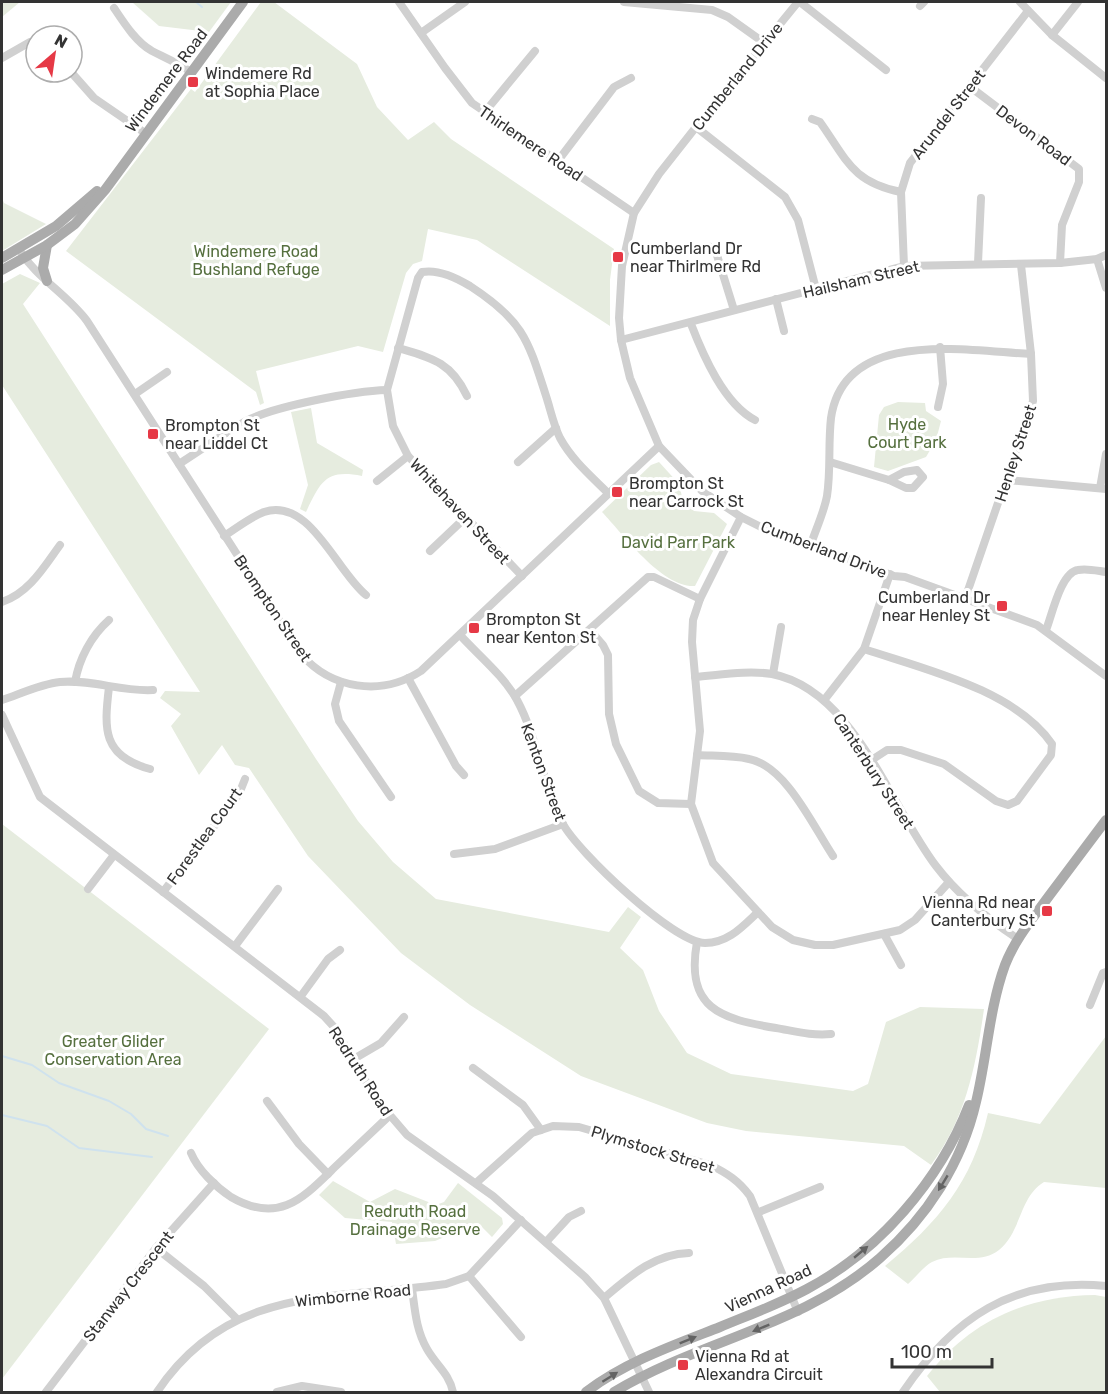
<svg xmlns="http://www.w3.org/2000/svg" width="1108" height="1394" font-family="Rubik,sans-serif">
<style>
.green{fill:#e6ecdf}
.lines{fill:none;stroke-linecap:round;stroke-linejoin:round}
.stream{stroke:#cfe2ee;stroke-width:2}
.minor{stroke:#d0d0d0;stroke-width:8}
.major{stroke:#ababab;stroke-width:10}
.oneway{fill:#636363}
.poi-dot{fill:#e63946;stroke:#fff;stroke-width:2}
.labels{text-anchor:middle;stroke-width:6;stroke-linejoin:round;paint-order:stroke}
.poi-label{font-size:16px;fill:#333;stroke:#fff;text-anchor:start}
.street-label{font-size:16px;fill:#333;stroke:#fff}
.park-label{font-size:16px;fill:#56703f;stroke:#fff}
</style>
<rect width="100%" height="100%" fill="#fff"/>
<g class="green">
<path d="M2,2H20L2,17Z"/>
<path d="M132,2H231L209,32L159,26Z"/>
<path d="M261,2H274L357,64L377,107L408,140L434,122L451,139L614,249L610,280V326L477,240L428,229L422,261L413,264L406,273L383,352L358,346L256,371L264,403L260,405L256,392L66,251L191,89L195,92Z"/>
<path d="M2,198L4,203L46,224L2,251Z"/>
<path d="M20,274L40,283L23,304L316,759L358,821L393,862L436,899L609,932L628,907L641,917L620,948L643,970L659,1011L687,1053L731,1074L853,1091L868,1084L886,1022L920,1007L984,1009C976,1065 966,1118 931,1165L904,1146L746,1131L707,1123L581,1076L470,1005L401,953L308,856L249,768L235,765L222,745L199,775L171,726L181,714L160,698L165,691L200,692L2,385V284Z"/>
<path d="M898,402L925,403L926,411L941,421L936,440L926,457L888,471L874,467L879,415L884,407Z"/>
<path d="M311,408L317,443L363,470L362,476C326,469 321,481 306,512L300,509L308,485L291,412Z"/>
<path d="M659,462L679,484L683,501L694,511L714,513L727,524L695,586C662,588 623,534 602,512L651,465Z"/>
<path d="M2,824L269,1029L2,1379Z"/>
<path d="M1106,1036V1188L1044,1182C1019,1197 1022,1231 999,1250C979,1266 954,1251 932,1262C924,1266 915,1278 908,1284L885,1266C938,1222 972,1183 988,1113L1040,1124Z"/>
<path d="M333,1181L370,1202L395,1189L436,1205L444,1202L458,1183L502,1218L503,1224L492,1237L478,1223L435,1241L396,1244L392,1222L345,1218L319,1195Z"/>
<path d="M1095,1295L1106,1297V1392H940L927,1376C970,1321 1026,1296 1095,1295Z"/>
</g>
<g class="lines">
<g class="stream">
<path d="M196,2L202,7"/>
<path d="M2,1056L32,1065L59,1083L109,1101L131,1114L146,1129L168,1136"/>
<path d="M2,1115L47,1126L79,1148L152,1157"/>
</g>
<g class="minor">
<path d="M399,2L445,68L472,103L634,213"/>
<path d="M624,2L712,10L728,17L763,42"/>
<path d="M798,2L696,127L659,174L634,213L622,266L619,318L621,340L630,378L659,446L702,491L741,517L761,527L894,576L905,577L1037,625L1106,676"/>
<path d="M800,2L886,70"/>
<path d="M1020,2L1052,35L1106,78"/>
<path d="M920,6L924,2"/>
<path d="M114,8C124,23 136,42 152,51C166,58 178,63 191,72"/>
<path d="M421,33L465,2"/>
<path d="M1052,35L1078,2"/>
<path d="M2,58L30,42L36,41"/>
<path d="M71,72L94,98L145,133"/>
<path d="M969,86L1079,169V182L1062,225L1060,263"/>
<path d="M484,113L535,51"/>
<path d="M812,119L820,122C847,160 852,182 901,192"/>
<path d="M696,127L785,197L798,220L816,289"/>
<path d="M557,162L614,87L631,78"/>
<path d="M710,247L716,252L734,310"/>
<path d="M19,249C36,278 67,294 87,321L301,654C331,689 381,697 421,671L659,446"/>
<path d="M1097,259L1106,288"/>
<path d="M978,263L981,198"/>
<path d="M904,266L901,192L910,163L1028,11"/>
<path d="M776,299L784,331"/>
<path d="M691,324C703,355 724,404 755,420"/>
<path d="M621,340L904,266L1060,263L1097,259L1106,255"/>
<path d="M398,348C432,358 451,362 467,396"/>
<path d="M135,394L167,372"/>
<path d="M938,407L943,384L940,347"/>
<path d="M518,462L556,428"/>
<path d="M830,462L889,480"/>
<path d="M179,464C201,450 223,434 246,421C275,406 354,391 387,390"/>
<path d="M917,470L923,477L913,488H906L889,480L904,472Z"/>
<path d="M1008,480L1106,489"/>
<path d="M377,481L408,456"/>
<path d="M1100,488L1106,454"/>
<path d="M741,517L700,599L693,620L692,642L700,731L691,804L713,863L772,927L793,940L815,945H833L900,930L915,920L949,882"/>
<path d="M224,536C237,528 250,517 264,512C310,497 336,571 366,595"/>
<path d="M811,544C816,529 824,512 827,496C831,470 828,444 831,418C844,327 968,351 1031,354"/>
<path d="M430,551L466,517"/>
<path d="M522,576L408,456L393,426L387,390L418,278L422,272C438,269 457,278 470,286C524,321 528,340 547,399C551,412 554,426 560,438C572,460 591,476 608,493"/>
<path d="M965,599L1033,401L1031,354L1021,265"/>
<path d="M2,602C29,593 44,567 60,545"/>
<path d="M590,630L603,645L608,655L609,714L616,744L639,791L658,803L691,804"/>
<path d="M1046,630C1052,615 1061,572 1078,570C1087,568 1098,571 1106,572"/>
<path d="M460,635C478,655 504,676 517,700C538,739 543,786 563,824C578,852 674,943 705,943C728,943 742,927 758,912"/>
<path d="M864,649C924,669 1015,690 1052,744L1051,755L1017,801L1008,805L996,801L944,764L901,750H887L870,761"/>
<path d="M773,674L781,627"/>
<path d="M695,677C720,675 747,670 772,674C854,690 890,806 936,866C958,895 988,919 1018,939"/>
<path d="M408,678L456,766L464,775"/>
<path d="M75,682C79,659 91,636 109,620"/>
<path d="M341,682L335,704L339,721L391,797"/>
<path d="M109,687C104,729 102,756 150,769"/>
<path d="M515,696L648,577H654L700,599"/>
<path d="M825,699L864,649L890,574"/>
<path d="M2,700C20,694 41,684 60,682C91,679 122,692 153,690"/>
<path d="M2,715L40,797L324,1016L334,1027L377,1100L407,1135L493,1196L585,1277L604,1298L649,1392"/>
<path d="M697,755C714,756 732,755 749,759C786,766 813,826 833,856"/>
<path d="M454,854L495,849L563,824"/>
<path d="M88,889L114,855"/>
<path d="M163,892L239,794L245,779"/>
<path d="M884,934L901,965"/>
<path d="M697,942C685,1008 720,1019 776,1028C794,1031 812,1036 831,1034"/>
<path d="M235,946L278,889"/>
<path d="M301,996L328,959L340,950"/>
<path d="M1090,1005L1103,973L1106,972"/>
<path d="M352,1060L381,1043L404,1017"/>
<path d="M473,1068L523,1105L541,1130"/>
<path d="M267,1101L299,1144L328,1174"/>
<path d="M191,1153C198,1170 216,1187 231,1197C279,1225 303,1198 335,1167C353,1150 371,1133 389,1116"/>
<path d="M476,1183L532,1133L553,1126L579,1127L710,1165C727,1173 739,1181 750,1196L798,1312"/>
<path d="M759,1212L820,1187"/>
<path d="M546,1242L569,1217L581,1211"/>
<path d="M156,1248L204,1286L237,1319"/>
<path d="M469,1276L521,1337"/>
<path d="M412,1289C415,1310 416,1330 427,1349C436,1365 449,1373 453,1392"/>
<path d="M604,1298C630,1276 654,1254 689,1253"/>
<path d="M46,1392L156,1248L214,1183"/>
<path d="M157,1392C229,1284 334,1300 446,1284L469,1276L521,1220"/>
<path d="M277,1392L302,1386L341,1392"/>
<path d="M903,1392C953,1318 1013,1277 1106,1286"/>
</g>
<g class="major">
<path d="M47,245L43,268L47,281"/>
<path d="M2,258L56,226L97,191"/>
<path d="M2,270L47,245L75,224L105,190L243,2"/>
<path d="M586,1392C625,1362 674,1345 720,1327C749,1315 779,1304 807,1289C879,1251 940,1180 969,1105"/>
<path d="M614,1392C700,1340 803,1326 880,1258C927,1217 962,1163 976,1102C987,1057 989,1009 1005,965C1015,939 1033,918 1049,896C1068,871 1087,845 1106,820"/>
</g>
</g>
<defs><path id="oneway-solid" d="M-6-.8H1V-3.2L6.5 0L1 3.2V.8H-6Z" transform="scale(1.5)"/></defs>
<g class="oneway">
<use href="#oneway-solid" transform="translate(943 1183) rotate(121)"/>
<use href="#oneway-solid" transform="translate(861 1252) rotate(-40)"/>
<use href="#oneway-solid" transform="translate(761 1328) rotate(158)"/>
<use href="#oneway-solid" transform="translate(688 1340) rotate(-22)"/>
<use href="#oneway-solid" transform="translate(610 1377) rotate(-32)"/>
</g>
<g class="poi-dot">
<rect x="187" y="76" width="12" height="12" rx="3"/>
<rect x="612" y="251" width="12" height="12" rx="3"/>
<rect x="147" y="428" width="12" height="12" rx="3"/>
<rect x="611" y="486" width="12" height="12" rx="3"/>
<rect x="996" y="600" width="12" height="12" rx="3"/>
<rect x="468" y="622" width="12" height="12" rx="3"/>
<rect x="1041" y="905" width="12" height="12" rx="3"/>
<rect x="677" y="1359" width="12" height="12" rx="3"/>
</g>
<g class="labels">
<g class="poi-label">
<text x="205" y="79">Windemere Rd<tspan x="205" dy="18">at Sophia Place</tspan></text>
<text x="630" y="254">Cumberland Dr<tspan x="630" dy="18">near Thirlmere Rd</tspan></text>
<text x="165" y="431">Brompton St<tspan x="165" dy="18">near Liddel Ct</tspan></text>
<text x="629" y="489">Brompton St<tspan x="629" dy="18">near Carrock St</tspan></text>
<text x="990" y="603" text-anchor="end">Cumberland Dr<tspan x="990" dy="18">near Henley St</tspan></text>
<text x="486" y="625">Brompton St<tspan x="486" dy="18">near Kenton St</tspan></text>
<text x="1035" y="908" text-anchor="end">Vienna Rd near<tspan x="1035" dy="18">Canterbury St</tspan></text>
<text x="695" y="1362">Vienna Rd at<tspan x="695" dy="18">Alexandra Circuit</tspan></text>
</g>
<g class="street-label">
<text transform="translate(737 76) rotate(-51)" y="6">Cumberland Drive</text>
<text transform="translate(166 80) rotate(-53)" y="6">Windemere Road</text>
<text transform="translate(948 114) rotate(-52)" y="6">Arundel Street</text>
<text transform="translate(1034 135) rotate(37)" y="6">Devon Road</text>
<text transform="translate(531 143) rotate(34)" y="6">Thirlemere Road</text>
<text transform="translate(861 279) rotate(-13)" y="6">Hailsham Street</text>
<text transform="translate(1015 453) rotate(-72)" y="6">Henley Street</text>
<text transform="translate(460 511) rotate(47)" y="6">Whitehaven Street</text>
<text transform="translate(824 549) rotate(21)" y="6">Cumberland Drive</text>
<text transform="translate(273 608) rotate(56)" y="6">Brompton Street</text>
<text transform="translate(874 771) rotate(57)" y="6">Canterbury Street</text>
<text transform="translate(544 772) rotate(70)" y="6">Kenton Street</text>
<text transform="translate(204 836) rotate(-54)" y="6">Forestlea Court</text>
<text transform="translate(361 1071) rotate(57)" y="6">Redruth Road</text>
<text transform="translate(653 1149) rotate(17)" y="6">Plymstock Street</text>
<text transform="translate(128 1286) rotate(-52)" y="6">Stanway Crescent</text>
<text transform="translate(768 1288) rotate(-25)" y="6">Vienna Road</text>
<text transform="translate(353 1295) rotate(-6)" y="6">Wimborne Road</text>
</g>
<g class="park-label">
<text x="256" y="257">Windemere Road<tspan x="256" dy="18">Bushland Refuge</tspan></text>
<text x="907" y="430">Hyde<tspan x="907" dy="18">Court Park</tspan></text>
<text x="678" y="548">David Parr Park</text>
<text x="113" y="1047">Greater Glider<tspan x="113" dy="18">Conservation Area</tspan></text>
<text x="415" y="1217">Redruth Road<tspan x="415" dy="18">Drainage Reserve</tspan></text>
</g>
</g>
<rect width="1108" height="1394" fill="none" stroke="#333333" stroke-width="6"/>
<g transform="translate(54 54) rotate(29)"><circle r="28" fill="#ffffff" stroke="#adadad" stroke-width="1.5"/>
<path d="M0-4.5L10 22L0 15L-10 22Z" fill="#e63946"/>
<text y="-9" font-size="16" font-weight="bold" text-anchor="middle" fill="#333333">N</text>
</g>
<path d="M892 1358v9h100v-9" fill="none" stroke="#333333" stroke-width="3"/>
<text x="901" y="1358" font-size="18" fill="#333333" stroke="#ffffff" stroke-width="4.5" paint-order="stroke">100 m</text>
</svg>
